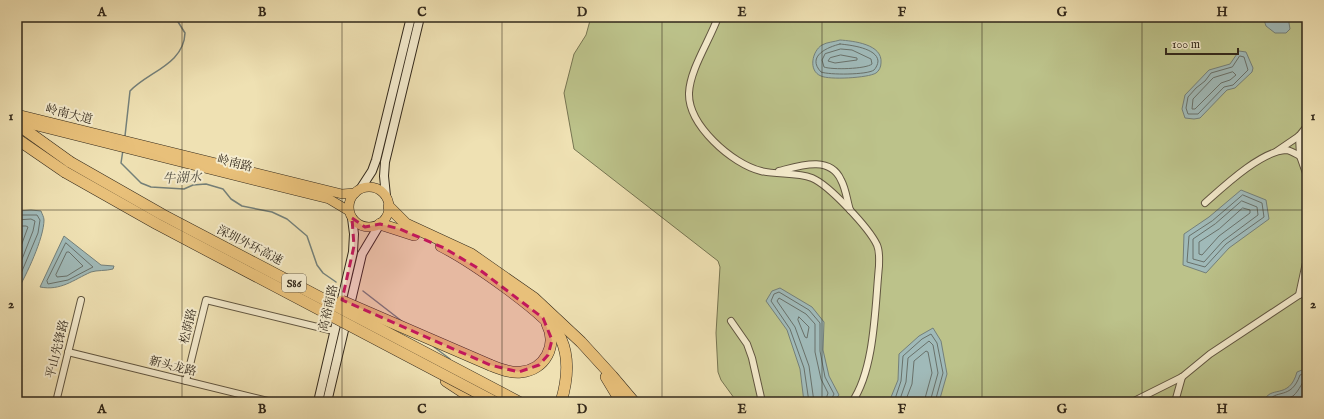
<svg xmlns="http://www.w3.org/2000/svg" width="1324" height="419" font-family="'IM FELL English','Noto Serif SC',serif">
<style>
.green{fill:#bcc28a;stroke:#777552}
.water{fill:#a0bab9;stroke:#74807a}
.lines{fill:none;stroke-linecap:round;stroke-linejoin:round}
.shore{stroke:#69716a;stroke-width:1}
.stream{stroke:#74807a;stroke-width:1.5}
.street-casing{stroke:#615641;stroke-width:8}
.secondary-casing{stroke:#32281b;stroke-width:10}
.primary-casing{stroke:#32281b;stroke-width:10}
.highway-casing{stroke:#32281b;stroke-width:12}
.street{stroke:#f5ecce;stroke-width:6}
.secondary{stroke:#f5ecce;stroke-width:8}
.primary{stroke:#e8c07a;stroke-width:9}
.highway{stroke:#e8c07a;stroke-width:11}
.highway-bridge-casing{stroke:#32281b;stroke-width:12;stroke-linecap:butt}
.highway-bridge{stroke:#e8c07a;stroke-width:11}
.marked{fill:#c2185b;fill-opacity:0.2;stroke:#c2185b;stroke-width:3;stroke-dasharray:8 5;stroke-linejoin:round}
.grid{fill:none;stroke:#32281b;stroke-width:1;stroke-opacity:0.55}
.labels{text-anchor:middle;stroke-width:4;stroke-linejoin:round;paint-order:stroke}
.shield{fill:#f5ecce;stroke:#6c6351;stroke-width:1}
.shield-label{font-size:11px;font-weight:bold;fill:#32281b}
.street-label{font-size:12px;fill:#32281b;stroke:#f5ecce}
.water-label{font-size:13px;font-style:italic;fill:#4e4c42;stroke:#f5ecce}
.neatline{fill:none;stroke:#32281b;stroke-width:1.5}
.grid-label{font-size:13px;text-anchor:middle;font-weight:bold;fill:#32281b}
</style>
<rect width="100%" height="100%" fill="#efe1b3"/>
<filter id="stains"><feTurbulence type="fractalNoise" baseFrequency=".005" numOctaves="4"/><feColorMatrix values="0 0 0 0 .2 0 0 0 0 .09 0 0 0 0 .02 0 0 0 .5 -.17"/></filter>
<radialGradient id="worn" r=".72"><stop offset=".6" stop-color="#630" stop-opacity="0"/><stop offset="1" stop-color="#630" stop-opacity=".3"/></radialGradient>
<path class="green" d="M591,17H1307V402H737L721,380L718,372L716,333L720,267L718,261L574,149L564,93L574,54L586,35Z"/>
<g class="water">
<path d="M1263,17H1288L1290,29L1286,33H1275L1266,26Z"/>
<path d="M840,40C853,41 883,44 881,63C881,67 879,71 876,73C868,78 829,80 821,76C808,71 812,51 822,45C827,42 834,42 840,40Z"/>
<path d="M1239,51L1246,52L1253,68L1252,72L1235,88L1227,90L1200,118L1194,119L1185,118L1182,109L1185,95L1209,70L1230,64Z"/>
<path d="M1241,190L1266,200L1269,219L1229,248L1206,273L1183,265L1184,234L1209,217Z"/>
<path d="M31,210L41,211C42,214 44,217 44,220C44,238 26,276 17,291V211Z"/>
<path d="M64,236L101,265L114,266L113,269C106,271 97,270 91,272C73,280 61,291 40,287Z"/>
<path d="M780,288L812,307L824,322L823,350L829,376L839,395L833,402H804L800,369L787,330L766,301L772,291Z"/>
<path d="M933,328L941,341L947,374L939,402H889L898,380L899,354L919,336Z"/>
<path d="M1307,368V402H1264C1269,384 1289,401 1297,372Z"/>
</g>
<g class="lines">
<g class="shore">
<path d="M840,44C850,45 877,48 878,61C878,64 876,68 874,70C867,75 829,75 821,72C806,56 828,47 840,44Z"/>
<path d="M841,49L852,50L871,59L872,64C866,69 832,70 824,67L822,60L825,54Z"/>
<path d="M841,55L857,58V60L835,63L828,61L830,58Z"/>
<path d="M1240,56L1244,57L1248,70L1233,85L1224,87L1198,114H1188L1186,108L1188,97L1196,88L1205,81L1211,73L1232,67Z"/>
<path d="M1233,72L1236,75L1230,80L1221,83L1195,109H1192L1193,99L1213,78Z"/>
<path d="M1243,195L1262,203L1264,217L1226,244L1205,267L1187,262L1189,236L1212,221Z"/>
<path d="M1242,201L1257,207L1258,215L1223,241L1204,262L1193,259V239L1215,224Z"/>
<path d="M1243,208L1250,210V213L1219,236L1202,255L1199,254V242L1219,229Z"/>
<path d="M17,215H37L40,220L38,233L17,283"/>
<path d="M17,220L31,219L35,221L33,231L17,272"/>
<path d="M17,226H26L28,227L17,257"/>
<path d="M66,243L93,267L68,280L48,284L47,281Z"/>
<path d="M67,252H69L83,266L67,276L57,277L56,275Z"/>
<path d="M799,317L809,327L807,338L805,337L798,320Z"/>
<path d="M809,402L804,368L790,329L771,301L774,294L779,292L809,310L820,323V351L825,377L834,394L830,402"/>
<path d="M814,402L809,366L795,327L777,301L779,298L806,314L815,324V352L821,379L828,393L825,402"/>
<path d="M894,402L901,381L903,356L922,339L931,334L937,343L943,373L935,402"/>
<path d="M899,402L906,382L908,358L929,341L933,345L938,373L930,402"/>
<path d="M905,402L912,384L914,361L926,351L928,352L932,373L924,402"/>
<path d="M1268,402C1275,388 1291,401 1300,375L1307,372"/>
<path d="M1273,402C1279,399 1287,400 1293,396C1300,390 1302,381 1307,378"/>
</g>
<g class="stream">
<path d="M125,136L130,91C148,72 184,64 185,33L175,17"/>
<path d="M123,150L121,163L141,183L151,187L184,189L193,185L206,184L223,189L231,199L242,206L272,212L287,219L307,236L317,265L323,273L336,282"/>
<path d="M363,291L403,322"/>
<path d="M434,347L450,359"/>
<path d="M461,402L463,397"/>
</g>
<defs>
<g id="street">
<path d="M718,17C710,40 690,69 689,93C688,125 732,164 761,171C778,175 796,172 812,178C829,185 869,228 877,245C880,252 879,259 879,266C875,306 875,369 852,402"/>
<path d="M1299,136L1300,156"/>
<path d="M1277,151L1299,136L1307,126"/>
<path d="M779,171C799,166 830,155 841,180C846,189 847,201 850,210"/>
<path d="M1205,203C1223,187 1261,151 1286,150C1290,150 1296,154 1300,156L1307,176"/>
<path d="M1299,295L1307,291"/>
<path d="M731,321L747,344L752,358L762,402"/>
<path d="M68,352L272,402"/>
<path d="M186,381L206,300L334,331"/>
<path d="M56,402L81,300"/>
<path d="M1132,402L1182,377L1210,354L1299,295L1307,258"/>
<path d="M1175,402L1182,377"/>
</g>
<g id="secondary">
<path d="M361,188L372,171L376,160L411,17"/>
<path d="M386,196L384,176L385,162L420,17"/>
<path d="M318,402L353,252L354,234L352,218"/>
<path d="M327,402L362,254L380,224"/>
</g>
<g id="primary">
<path d="M17,114L342,194L355,193"/>
<path d="M17,121L329,199L349,211"/>
<circle cx="369" cy="207" r="20"/>
</g>
<g id="highway">
<path d="M17,124L70,162"/>
<path d="M17,139L65,172"/>
<path d="M389,207L406,224L471,254L534,298L581,342L612,376L634,402"/>
<path d="M380,224L414,235"/>
<path d="M441,246C467,259 549,314 561,339C570,359 567,382 561,402"/>
<path d="M490,365C500,369 510,373 521,372C545,370 558,345 547,324"/>
<path d="M606,377L621,402"/>
<path d="M446,381L478,402"/>
</g>
</defs>
<use href="#street" class="street-casing"/>
<use href="#secondary" class="secondary-casing"/>
<use href="#primary" class="primary-casing"/>
<use href="#highway" class="highway-casing"/>
<use href="#street" class="street"/>
<use href="#secondary" class="secondary"/>
<use href="#primary" class="primary"/>
<use href="#highway" class="highway"/>
<defs>
<g id="highway-bridge">
<path d="M70,162L163,215L519,402"/>
<path d="M65,172L157,224L495,402"/>
<path d="M342,301L490,365"/>
</g>
</defs>
<use href="#highway-bridge" class="highway-bridge-casing"/>
<use href="#highway-bridge" class="highway-bridge"/>
</g>
<path class="marked" d="M352,218L365,227L380,224L400,229L444,248L476,267L543,318L552,340L548,355L539,365L519,372L490,365L342,300L354,246Z"/>
<path class="grid" d="M182,17V402M342,17V402M502,17V402M662,17V402M822,17V402M982,17V402M1142,17V402M17,210H1307"/>
<g class="labels">
<rect class="shield" x="282" y="274" width="24" height="18" rx="3"/>
<g class="shield-label">
<text x="294" y="287">S86</text>
</g>
<g class="street-label">
<text transform="translate(69 114) rotate(14)" y="4">岭南大道</text>
<text transform="translate(235 163) rotate(14)" y="4">岭南路</text>
<text transform="translate(250 245) rotate(27)" y="4">深圳外环高速</text>
<text transform="translate(328 308) rotate(-77)" y="4">高裕南路</text>
<text transform="translate(188 326) rotate(-76)" y="4">松荫路</text>
<text transform="translate(57 349) rotate(-76)" y="4">平山先锋路</text>
<text transform="translate(173 366) rotate(14)" y="4">新头龙路</text>
</g>
<g class="water-label">
<text transform="translate(182 177) rotate(-3)" y="5">牛湖水</text>
</g>
</g>
<rect width="1324" height="419" fill="none" stroke="#efe1b3" stroke-width="44"/>
<path d="M1166 48v6h72v-6" fill="none" stroke="#32281b" stroke-width="2"/>
<text x="1172" y="48" font-size="12" fill="#32281b" stroke="#f5ecce" stroke-width="3" paint-order="stroke">100 m</text>
<rect x="22" y="22" width="1280" height="375" class="neatline"/>
<g class="grid-label">
<text x="102" y="16">A</text>
<text x="262" y="16">B</text>
<text x="422" y="16">C</text>
<text x="582" y="16">D</text>
<text x="742" y="16">E</text>
<text x="902" y="16">F</text>
<text x="1062" y="16">G</text>
<text x="1222" y="16">H</text>
<text x="11" y="120">1</text>
<text x="1313" y="120">1</text>
<text x="11" y="308">2</text>
<text x="1313" y="308">2</text>
<text x="102" y="413">A</text>
<text x="262" y="413">B</text>
<text x="422" y="413">C</text>
<text x="582" y="413">D</text>
<text x="742" y="413">E</text>
<text x="902" y="413">F</text>
<text x="1062" y="413">G</text>
<text x="1222" y="413">H</text>
</g>
<rect width="100%" height="100%" filter="url(#stains)"/>
<rect width="100%" height="100%" fill="url(#worn)"/>
</svg>
